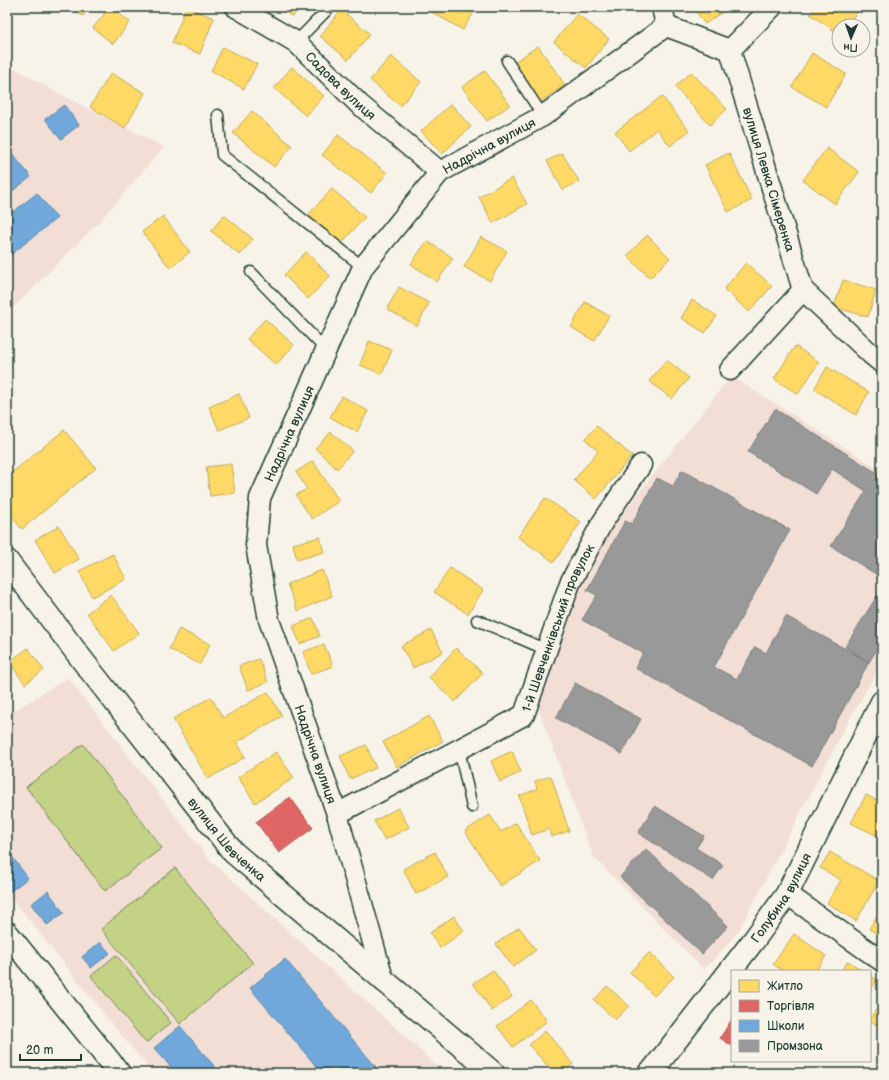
<svg xmlns="http://www.w3.org/2000/svg" width="889" height="1080" font-family="'Balsamiq Sans',sans-serif">
<style>
.built{fill:#f2ded4}
.green{fill:#c4d286;stroke:#72885d}
.homes{fill:#ffd966;stroke:#bcaa57}
.shops{fill:#e06666;stroke:#a65a57}
.schools{fill:#6fa8dc;stroke:#5788aa}
.industry{fill:#999;stroke:#747d7b}
.lines{fill:none;stroke-linecap:round;stroke-linejoin:round}
.lane-casing{stroke:#1f3d34;stroke-width:13}
.street-casing{stroke:#1f3d34;stroke-width:23}
.secondary-casing{stroke:#1f3d34;stroke-width:25}
.lane{stroke:#f7f3e8;stroke-width:10}
.street{stroke:#f7f3e8;stroke-width:20}
.secondary{stroke:#f7f3e8;stroke-width:22}
.labels{text-anchor:middle;stroke-width:4;stroke-linejoin:round;paint-order:stroke}
.street-label{font-size:13px;fill:#1f3d34;stroke:#f7f3e8}
</style>
<rect width="100%" height="100%" fill="#f7f3e8"/>
<filter id="ink" filterUnits="userSpaceOnUse"><feTurbulence type="fractalNoise" baseFrequency=".025" numOctaves="2"/><feDisplacementMap in="SourceGraphic" scale="8" xChannelSelector="R" yChannelSelector="G"/><feConvolveMatrix kernelMatrix="1 2 1 2 8 2 1 2 1" color-interpolation-filters="sRGB"/></filter>
<g filter="url(#ink)">
<g class="built">
<path d="M7,64L65,97L164,147L99,222L10,311H7Z"/>
<path d="M731,376L882,471V663L848,722L738,932L704,970L593,856L537,705L563,624L604,537Z"/>
<path d="M68,678L209,859L445,1073H153L112,1024L7,892V715Z"/>
</g>
<g class="green">
<path d="M83,744L162,848L105,891L26,787Z"/>
<path d="M175,868L253,963L180,1024L101,929Z"/>
<path d="M116,955L171,1023L146,1043L91,976Z"/>
</g>
<g class="homes">
<path d="M68,7H88L83,16Z"/>
<path d="M110,7L130,22L113,44L93,28Z"/>
<path d="M186,7L214,18L200,54L172,43Z"/>
<path d="M277,7H299L293,17Z"/>
<path d="M432,7H477L463,30L430,11Z"/>
<path d="M693,7H729L705,24Z"/>
<path d="M816,7H856L859,9L847,26H839V34L810,14Z"/>
<path d="M341,10L370,34L348,60L320,36Z"/>
<path d="M577,14L609,39L586,68L554,42Z"/>
<path d="M538,46L565,85L540,102L513,63Z"/>
<path d="M223,47L257,64L244,89L211,71Z"/>
<path d="M812,53L846,74L826,107L792,87Z"/>
<path d="M391,56L421,82L400,106L370,80Z"/>
<path d="M292,67L324,96L306,116L274,88Z"/>
<path d="M485,71L510,105L487,121L462,87Z"/>
<path d="M691,72L727,109L710,125L675,87Z"/>
<path d="M111,73L145,93L125,128L90,107Z"/>
<path d="M662,96L689,131L670,146L657,129L629,151L615,132Z"/>
<path d="M451,104L471,127L442,154L421,131Z"/>
<path d="M252,111L292,146L274,167L233,133Z"/>
<path d="M338,135L387,173L371,193L322,155Z"/>
<path d="M827,148L859,172L835,204L803,180Z"/>
<path d="M562,153L579,181L563,190L547,161Z"/>
<path d="M729,153L752,200L728,212L705,165Z"/>
<path d="M512,178L527,204L493,223L479,197Z"/>
<path d="M332,189L365,217L341,244L308,215Z"/>
<path d="M224,215L253,239L240,255L211,231Z"/>
<path d="M163,216L190,252L170,268L142,232Z"/>
<path d="M647,235L670,258L650,278L627,256Z"/>
<path d="M481,237L507,251L490,281L464,267Z"/>
<path d="M427,241L453,258L437,282L411,264Z"/>
<path d="M306,252L330,276L308,299L284,275Z"/>
<path d="M746,263L772,286L749,312L724,289Z"/>
<path d="M843,280L876,290L868,317L834,307Z"/>
<path d="M399,287L429,303L417,326L387,309Z"/>
<path d="M692,300L717,316L705,333L681,318Z"/>
<path d="M585,302L609,316L594,341L571,327Z"/>
<path d="M265,319L294,345L276,365L247,339Z"/>
<path d="M369,341L392,350L382,374L360,365Z"/>
<path d="M795,346L819,362L798,394L774,379Z"/>
<path d="M667,360L689,378L672,399L649,381Z"/>
<path d="M827,367L869,392L856,415L814,389Z"/>
<path d="M239,394L249,418L219,430L209,407Z"/>
<path d="M342,396L368,411L357,432L330,417Z"/>
<path d="M597,426L632,456L596,499L574,480L598,451L585,439Z"/>
<path d="M64,430L96,468L22,529L7,511V473L9,475Z"/>
<path d="M331,432L353,451L337,469L315,448Z"/>
<path d="M313,461L339,501L312,519L296,495L307,489L296,472Z"/>
<path d="M231,464L235,493L210,496L206,467Z"/>
<path d="M545,498L581,522L554,562L518,537Z"/>
<path d="M59,526L79,559L55,573L35,540Z"/>
<path d="M320,537L324,552L297,560L293,544Z"/>
<path d="M113,554L126,579L92,597L79,571Z"/>
<path d="M450,568L483,590L468,614L434,592Z"/>
<path d="M322,570L332,596L298,611L287,584Z"/>
<path d="M111,595L139,633L114,651L87,613Z"/>
<path d="M313,618L320,636L300,644L293,626Z"/>
<path d="M179,629L210,644L200,664L169,649Z"/>
<path d="M431,630L443,652L413,668L401,646Z"/>
<path d="M324,644L333,666L311,674L303,652Z"/>
<path d="M28,648L44,670L25,684L9,662Z"/>
<path d="M456,648L483,673L455,702L429,677Z"/>
<path d="M259,659L268,682L248,690L239,666Z"/>
<path d="M268,692L282,716L237,742L245,757L208,779L173,719L211,697L223,718Z"/>
<path d="M429,716L443,741L397,767L383,742Z"/>
<path d="M366,745L376,768L350,779L340,756Z"/>
<path d="M512,751L521,772L500,782L491,761Z"/>
<path d="M276,752L294,778L255,803L238,777Z"/>
<path d="M551,776L569,831L551,837L549,829L532,835L519,796L537,789L535,781Z"/>
<path d="M866,795L882,803V829L878,836L851,823Z"/>
<path d="M398,808L409,827L385,840L374,821Z"/>
<path d="M490,815L501,832L516,823L540,861L500,886L465,831Z"/>
<path d="M435,852L448,877L416,894L403,869Z"/>
<path d="M830,852L879,881L856,921L827,903L841,880L820,868Z"/>
<path d="M882,907V937L869,929Z"/>
<path d="M454,916L464,931L440,948L430,933Z"/>
<path d="M519,927L536,950L513,967L496,944Z"/>
<path d="M794,934L826,956L816,971H783L773,964Z"/>
<path d="M650,952L674,977L654,996L630,972Z"/>
<path d="M848,961L863,971H841Z"/>
<path d="M493,970L512,997L492,1011L473,983Z"/>
<path d="M870,975L877,980L870,991Z"/>
<path d="M607,986L629,1006L615,1020L594,1000Z"/>
<path d="M531,1000L547,1021L513,1047L497,1026Z"/>
<path d="M882,1001V1029L870,1020V1018Z"/>
<path d="M545,1031L573,1064L562,1073H554L529,1045Z"/>
</g>
<g class="shops">
<path d="M290,797L313,828L279,853L256,822Z"/>
<path d="M732,1019V1046L720,1038Z"/>
</g>
<g class="schools">
<path d="M64,105L79,125L61,139L45,119Z"/>
<path d="M11,152L31,177L7,195V156Z"/>
<path d="M37,193L57,218L8,257L7,204L13,212Z"/>
<path d="M7,850L28,878L8,893L7,891Z"/>
<path d="M48,891L64,913L47,925L31,904Z"/>
<path d="M100,942L110,953L91,968L82,957Z"/>
<path d="M285,959L381,1073H322L250,988Z"/>
<path d="M180,1026L220,1073H176L154,1048Z"/>
</g>
<g class="industry">
<path d="M775,409L882,476V578L831,546L866,491L832,469L816,494L748,452Z"/>
<path d="M682,470L790,530L714,667L737,679L755,647L766,653L786,616L869,662L812,766L635,668L643,653L582,620L597,595L587,590L625,521L632,524L657,478L673,486Z"/>
<path d="M882,588V641L869,662L845,647Z"/>
<path d="M575,683L641,719L622,754L556,718Z"/>
<path d="M655,806L704,836L696,848L723,865L713,880L638,833Z"/>
<path d="M646,849L728,926L702,954L620,877Z"/>
</g>
<g class="lines">
<defs>
<g id="lane">
<path d="M296,42L330,7"/>
<path d="M507,61L543,116"/>
<path d="M218,115L222,155L363,267"/>
<path d="M251,272L326,350"/>
<path d="M477,620L547,650"/>
<path d="M459,749L472,807"/>
</g>
<g id="street">
<path id="s1" d="M236,7L296,42L359,104L440,172"/>
<path id="s2" d="M662,7L666,26L730,50L803,290L871,354L882,363"/>
<path d="M730,50L772,7"/>
<path d="M730,370L803,290"/>
<path id="s3" d="M337,814L524,715L570,583L602,523L641,465"/>
<path d="M787,894L882,961"/>
<path id="s4" d="M384,982L337,814L269,620L256,545L260,498L363,267L440,172L543,116L666,26"/>
</g>
<g id="secondary">
<path id="s5" d="M7,561L83,661L233,852L493,1073"/>
<path d="M7,933L119,1073"/>
<path id="s6" d="M649,1073L653,1070L754,940L787,894L882,702"/>
</g>
</defs>
<use href="#lane" class="lane-casing"/>
<use href="#street" class="street-casing"/>
<use href="#secondary" class="secondary-casing"/>
<use href="#lane" class="lane"/>
<use href="#street" class="street"/>
<use href="#secondary" class="secondary"/>
</g>
</g>
<g class="labels">
<g class="street-label">
<text dy="5" stroke="none"><textPath href="#s1" startOffset="132">Садова вулиця</textPath></text>
<text dy="5" stroke="none"><textPath href="#s4" startOffset="934">Надрічна вулиця</textPath></text>
<text dy="5" stroke="none"><textPath href="#s2" startOffset="223">вулиця Левка Сімеренка</textPath></text>
<text dy="5" stroke="none"><textPath href="#s4" startOffset="574">Надрічна вулиця</textPath></text>
<text dy="5" stroke="none"><textPath href="#s3" startOffset="305">1-й Шевченківський провулок</textPath></text>
<text transform="translate(316 754) rotate(71)" y="5">Надрічна вулиця</text>
<text dy="5" stroke="none"><textPath href="#s5" startOffset="355">вулиця Шевченка</textPath></text>
<text dy="5" stroke="none"><textPath href="#s6" startOffset="220">Голубина вулиця</textPath></text>
</g>
</g>
<rect width="889" height="1080" fill="none" stroke="#f7f3e8" stroke-width="24"/>
<rect x="12" y="12" width="865" height="1056" fill="none" stroke="#1f3d34" stroke-width="1.5" filter="url(#ink)"/>
<rect x="731" y="970" width="140" height="92" fill="#f7f3e8" stroke="#a1aaa0"/>
<rect x="739" y="980" width="20" height="12" fill="#ffd966" stroke="#a1aaa0"/>
<text x="767" y="990" font-size="12" fill="#1f3d34">Житло</text>
<rect x="739" y="1000" width="20" height="12" fill="#e06666" stroke="#a1aaa0"/>
<text x="767" y="1010" font-size="12" fill="#1f3d34">Торгівля</text>
<rect x="739" y="1020" width="20" height="12" fill="#6fa8dc" stroke="#a1aaa0"/>
<text x="767" y="1030" font-size="12" fill="#1f3d34">Школи</text>
<rect x="739" y="1040" width="20" height="12" fill="#999999" stroke="#a1aaa0"/>
<text x="767" y="1050" font-size="12" fill="#1f3d34">Промзона</text>
<g transform="translate(851 38) rotate(182)"><circle r="19" fill="#f7f3e8" stroke="#a1aaa0"/>
<path d="M0-3L7 15L0 10L-7 15Z" fill="#1f3d34"/>
<text y="-6" font-size="11" font-weight="bold" text-anchor="middle" fill="#1f3d34">Пн</text>
</g>
<path d="M20 1054v6h61v-6" fill="none" stroke="#1f3d34" stroke-width="2"/>
<text x="26" y="1054" font-size="12" fill="#1f3d34" stroke="#f7f3e8" stroke-width="3" paint-order="stroke">20 m</text>
</svg>
